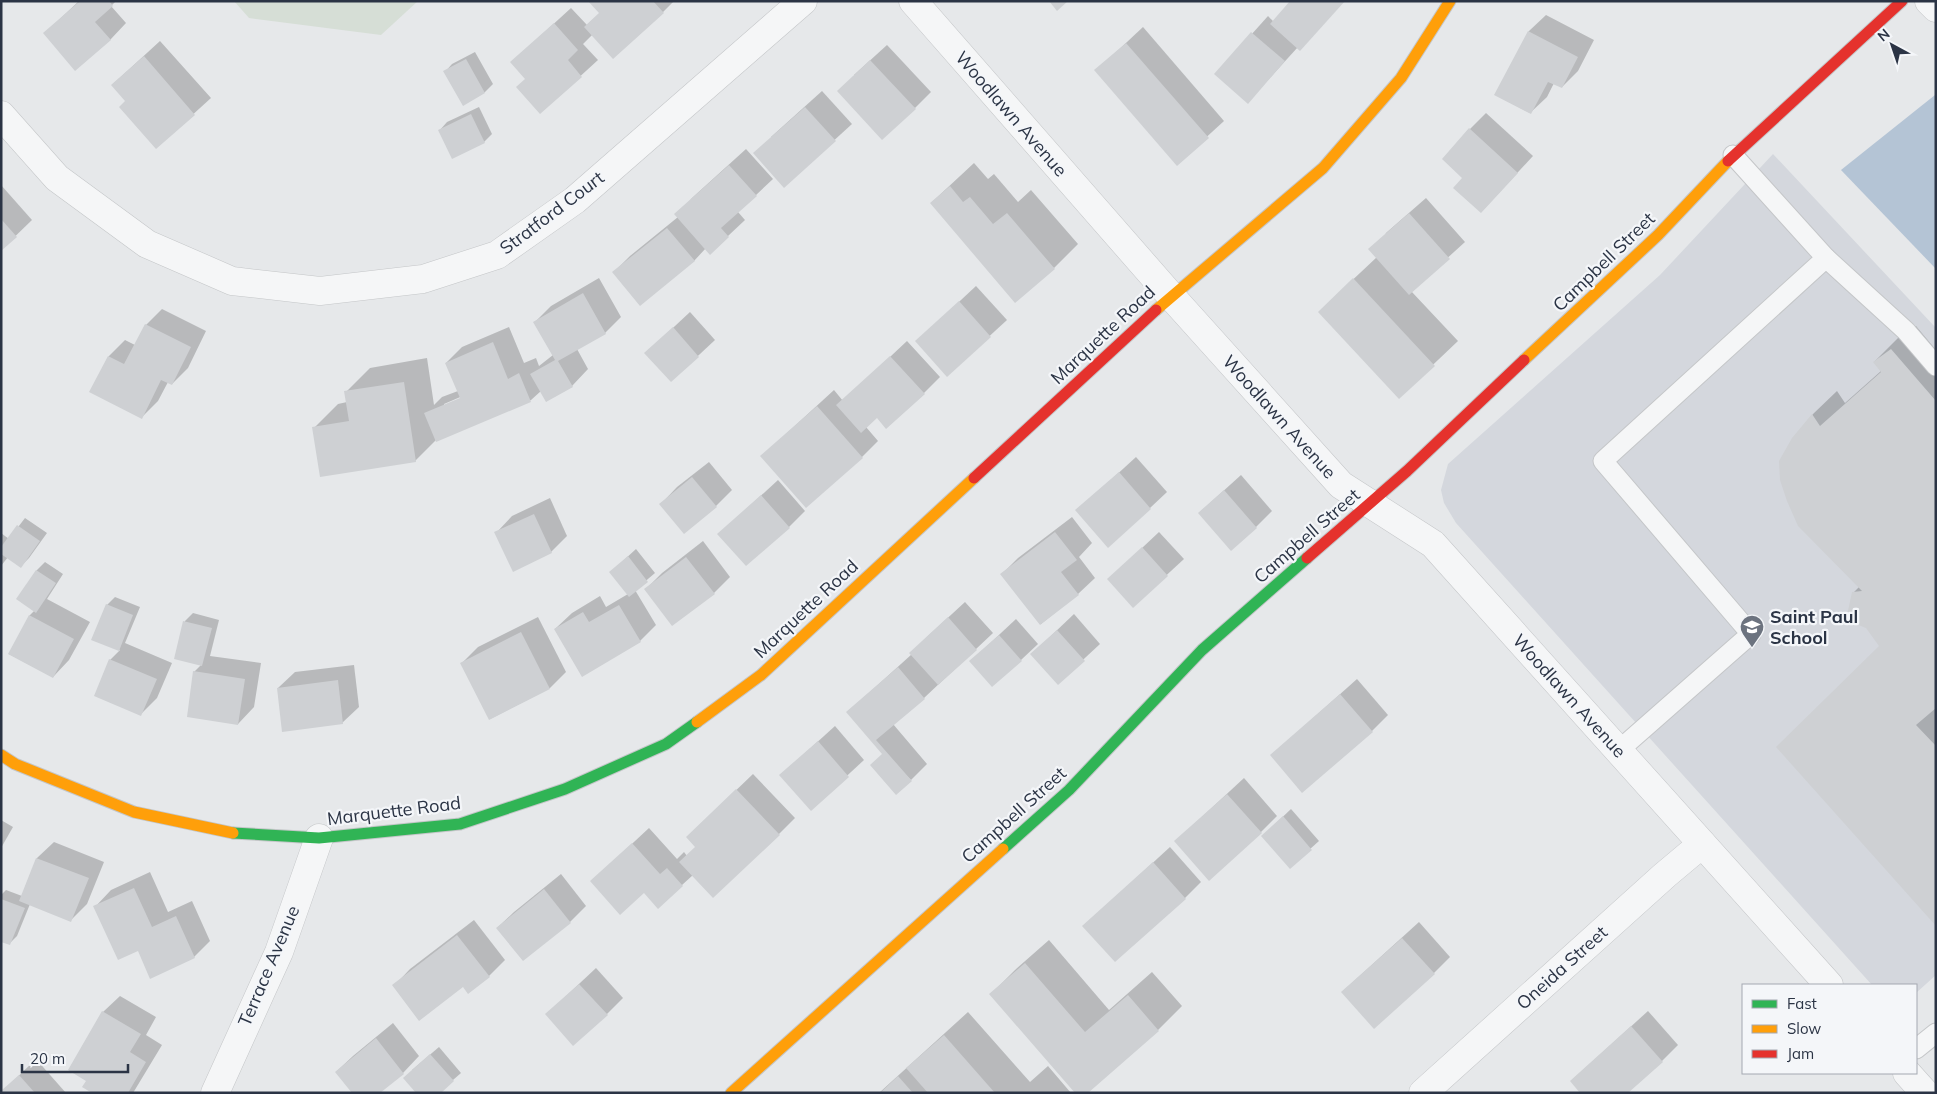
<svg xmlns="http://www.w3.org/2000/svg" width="1937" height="1094" font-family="Mulish,sans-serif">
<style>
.built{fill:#d4d7dd}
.green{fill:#d6ded6}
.water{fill:#b4c4d5}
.shadow{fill:#0003;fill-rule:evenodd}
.building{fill:#ced0d3}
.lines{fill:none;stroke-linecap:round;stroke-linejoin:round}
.lane-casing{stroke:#c4c6c8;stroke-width:21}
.street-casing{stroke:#c4c6c8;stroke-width:29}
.fast-casing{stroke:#c4c6c8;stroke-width:13}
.slow-casing{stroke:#c4c6c8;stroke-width:13}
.jam-casing{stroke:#c4c6c8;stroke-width:13}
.lane{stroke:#f5f6f7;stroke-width:19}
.street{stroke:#f5f6f7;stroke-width:28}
.fast{stroke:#30b455;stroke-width:11}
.slow{stroke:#ff9f0a;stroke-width:11}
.jam{stroke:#e5322d;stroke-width:11}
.labels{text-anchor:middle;stroke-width:4.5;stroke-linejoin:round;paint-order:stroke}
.street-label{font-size:18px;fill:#2b3445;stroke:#f4f6f9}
.poi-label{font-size:18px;font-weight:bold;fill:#2b3445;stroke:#f4f6f9;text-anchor:start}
</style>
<rect width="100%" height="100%" fill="#e6e8ea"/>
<path class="built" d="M1773,154L1936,328V975L1916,993V985H1872L1456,523L1444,503L1441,490L1448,464L1660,275Z"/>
<path class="green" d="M234,1H418L381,35L249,18Z"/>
<path class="water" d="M1935,95L1936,96V269L1841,170Z"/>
<g class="shadow">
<path d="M79,1H116L111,6L126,23L110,40L45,33Z"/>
<path d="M590,1H674L663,12L593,34L583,44L598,60L540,113L526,78L512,62L571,8L587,25L600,13Z"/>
<path d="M1546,15L1594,40L1578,71L1562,87L1554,83L1547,97L1530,113L1496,95L1529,31Z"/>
<path d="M1268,16L1298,47L1248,102L1216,74Z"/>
<path d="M1143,27L1224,121L1177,164L1096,71Z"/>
<path d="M160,41L211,98L156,148L127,101L112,85Z"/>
<path d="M887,45L931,92L915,108L854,75Z"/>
<path d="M475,52L493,84L485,92L463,104L445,72L452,64Z"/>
<path d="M822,91L852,124L784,186L771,137Z"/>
<path d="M479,107L492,134L484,142L440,130L447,122Z"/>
<path d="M1486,113L1533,156L1481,212L1464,178L1470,129Z"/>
<path d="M746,149L773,179L738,212L745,220L728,236L710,253L706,248L694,261L614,272L630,256L678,217L692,198Z"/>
<path d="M974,163L988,179L994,174L1018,202L1031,190L1078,244L1054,268L931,203Z"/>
<path d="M1,185L32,220L1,250Z"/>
<path d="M1426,198L1465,242L1411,291L1458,341L1399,397L1344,288L1377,257L1386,233Z"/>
<path d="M599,278L621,317L605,333L577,349L588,369L572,386L541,391L531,400L436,440L415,461L314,428L338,404L347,402L346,392L370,368L427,358L434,405L442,397L458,391L446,363L462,347L509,327L524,363L536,358L539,366L553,355L535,322L551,306ZM465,395L466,397L444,406V404Z"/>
<path d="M976,286L1007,320L947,375L917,341Z"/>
<path d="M162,309L206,331L188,368L172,384L168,382L158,401L142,417L91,392L109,356L125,340L135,345L146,325Z"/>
<path d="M690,312L715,340L671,381L646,353Z"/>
<path d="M1916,326L1936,350V924L1880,646L1853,593L1859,587L1793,439L1813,414L1837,391L1845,403L1881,371L1874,362L1898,338Z"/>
<path d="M907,341L940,377L924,393L877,416L866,427L878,441L862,457L762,456L834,390L843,401Z"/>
<path d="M1136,457L1167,492L1150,508L1077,511Z"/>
<path d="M709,462L732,490L716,506L661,504L677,487Z"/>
<path d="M1241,475L1272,511L1256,527L1199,513Z"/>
<path d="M778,480L805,511L789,527L719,534Z"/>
<path d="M550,498L567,536L551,552L496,533L512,516Z"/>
<path d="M1072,517L1092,543L1079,557L1095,578L1078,594L1041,624L1002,574L1018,558Z"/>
<path d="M25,518L47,533L29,558L21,566L8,557L1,566V533L9,539Z"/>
<path d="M1159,532L1184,559L1133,606L1109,579Z"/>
<path d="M703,541L730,577L714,593L646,589L662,573Z"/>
<path d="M636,549L655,573L635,590L656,625L640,641L555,629L572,613L600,596L606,607L628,594L611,572Z"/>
<path d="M45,562L63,574L47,599L90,622L69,660L53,677L9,654L30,615L35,610L18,599L37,570Z"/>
<path d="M115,597L140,607L125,643L172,663L157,698L141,714L110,660L120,650L93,639L107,605Z"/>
<path d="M965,602L993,633L924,698L893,724L927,764L911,780L883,753L848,712L912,654L927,637Z"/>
<path d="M193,613L219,620L210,656L261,663L254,707L238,724L194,672L202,664L175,658L185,621Z"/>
<path d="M1074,614L1100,644L1058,683L1032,654Z"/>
<path d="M538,617L566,672L550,688L490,719L462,663L478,647Z"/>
<path d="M1016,619L1038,644L1021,660L971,661Z"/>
<path d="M354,665L359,707L342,723L278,688L295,672Z"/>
<path d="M1357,679L1388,715L1372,731L1302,791L1272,755Z"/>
<path d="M835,726L864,760L811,809L781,775Z"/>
<path d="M753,774L795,818L779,834L693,875L682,885L644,892L592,881L649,828L677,859L684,852L687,856L696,847L704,821Z"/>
<path d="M1244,778L1277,816L1261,832L1176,841Z"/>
<path d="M1291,809L1319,841L1290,867L1271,828Z"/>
<path d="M1,820L13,827L1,848Z"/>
<path d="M54,842L104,862L87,904L71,920L30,904L17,936L9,944L1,940V895L6,890L22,896L37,858Z"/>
<path d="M1170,847L1201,882L1185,898L1084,926Z"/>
<path d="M150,872L168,912L192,901L210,941L194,957L138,949L95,907L111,890Z"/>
<path d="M561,874L586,906L570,922L523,960L497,928L514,912Z"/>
<path d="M474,920L505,960L489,976L463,985L394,986L410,969Z"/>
<path d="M1419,922L1450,957L1434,973L1342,992Z"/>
<path d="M1049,940L1109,1010L1152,972L1182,1006L1158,1030L1086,1093L991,994L1015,970Z"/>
<path d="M596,968L623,998L607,1014H547Z"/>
<path d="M120,996L156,1017L146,1035L162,1045L133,1093H94L88,1080L103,1012Z"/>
<path d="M1648,1011L1678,1045L1662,1061L1571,1081Z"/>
<path d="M968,1012L1030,1082L1048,1066L1071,1093H879Z"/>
<path d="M393,1023L419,1056L403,1073L378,1093L336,1072L353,1056Z"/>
<path d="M439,1047L461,1073L453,1080L412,1070Z"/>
<path d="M36,1059L66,1093H5L3,1091Z"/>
</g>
<g class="building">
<path d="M80,1H109L113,6L95,22L111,40L75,71L43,33Z"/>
<path d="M588,1H653L664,13L613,59L584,27L599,13Z"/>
<path d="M1049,1H1068L1057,11Z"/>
<path d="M1290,1H1345L1300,51L1270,24Z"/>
<path d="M554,23L578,50L568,60L582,77L540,114L516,87L525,79L510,62Z"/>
<path d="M1528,31L1578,57L1562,88L1548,82L1531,114L1494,95Z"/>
<path d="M1251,32L1285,61L1248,104L1214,74Z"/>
<path d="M1126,43L1209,138L1177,166L1094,70Z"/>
<path d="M144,56L195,115L156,149L119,107L125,101L111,85Z"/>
<path d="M466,59L485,93L463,106L443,71Z"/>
<path d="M870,60L916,109L882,140L837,91Z"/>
<path d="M805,107L836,141L784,188L753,153Z"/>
<path d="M471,114L485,143L452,159L438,130Z"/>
<path d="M1469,128L1518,173L1481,213L1453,188L1462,178L1442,159Z"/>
<path d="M729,165L757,196L721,228L729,237L710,255L674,214Z"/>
<path d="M950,186L963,202L970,197L993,224L1007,213L1055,269L1015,303L930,203Z"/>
<path d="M1409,213L1450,259L1409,295L1368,249Z"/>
<path d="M1,219L17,237L1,251Z"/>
<path d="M667,228L695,261L640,306L612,272Z"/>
<path d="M1353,278L1435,366L1399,399L1318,312Z"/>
<path d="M583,293L606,334L558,361L573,387L546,402L530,374L555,360L533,322Z"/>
<path d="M959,301L991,337L947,377L915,341Z"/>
<path d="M145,324L191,347L172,385L161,380L142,419L89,392L108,356L124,364Z"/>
<path d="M673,327L699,357L671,382L644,353Z"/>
<path d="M493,342L508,379L519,373L531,402L436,442L424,413L460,398L445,363Z"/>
<path d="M1891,349L1936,401V708L1916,725L1936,746V926L1776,747L1879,646L1866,628L1846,620L1852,592L1862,591L1798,526L1787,501L1780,480L1779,461L1792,438L1812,414L1820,426L1881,372L1873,362Z"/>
<path d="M890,356L925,394L886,429L877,418L861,433L836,405Z"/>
<path d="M404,382L416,462L320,477L312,427L349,421L344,391Z"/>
<path d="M817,406L863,458L806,508L760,456Z"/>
<path d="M1119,472L1151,509L1108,548L1075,510Z"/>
<path d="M692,477L717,507L684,534L659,504Z"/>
<path d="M1224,490L1257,528L1231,551L1198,513Z"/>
<path d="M761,495L790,528L746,566L717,534Z"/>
<path d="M534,514L552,553L513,572L494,532Z"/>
<path d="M17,525L40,541L21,568L1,554V547Z"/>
<path d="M1055,532L1077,560L1061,572L1079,595L1040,625L1000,574Z"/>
<path d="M1142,547L1168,576L1133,608L1107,579Z"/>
<path d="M628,556L648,582L629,597L609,572Z"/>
<path d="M686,557L715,594L672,626L644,589Z"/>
<path d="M36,570L56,583L36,613L16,599Z"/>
<path d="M106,604L133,615L119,651L91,640Z"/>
<path d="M619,605L641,642L582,677L554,629L583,612L589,622Z"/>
<path d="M29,615L74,639L53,678L8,654Z"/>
<path d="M948,617L977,650L938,685L909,653Z"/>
<path d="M183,621L212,628L202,666L174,659Z"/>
<path d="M1057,630L1085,661L1058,685L1030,654Z"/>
<path d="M521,632L550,689L489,720L460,663Z"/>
<path d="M999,635L1022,661L992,687L969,661Z"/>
<path d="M109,659L157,679L141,716L94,696Z"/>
<path d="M898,667L925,699L876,740L912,781L896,795L870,765L882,754L846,712Z"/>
<path d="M193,671L245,679L238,725L187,717Z"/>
<path d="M338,680L343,724L282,732L277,688Z"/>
<path d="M1340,694L1373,732L1302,793L1270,755Z"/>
<path d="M818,741L849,777L811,811L779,775Z"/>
<path d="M736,789L780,835L713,898L679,862L695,847L686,837Z"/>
<path d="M1227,794L1262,833L1209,881L1174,841Z"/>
<path d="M1283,816L1312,850L1290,869L1261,836Z"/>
<path d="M632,843L660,874L667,868L683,886L658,909L644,893L620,915L590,881Z"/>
<path d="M36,858L89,878L71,922L19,901Z"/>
<path d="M1153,862L1186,899L1115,962L1082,926Z"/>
<path d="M134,888L152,927L176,916L195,958L150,979L138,951L118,960L93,906Z"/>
<path d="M544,889L571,923L523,961L496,928Z"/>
<path d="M1,899L25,908L10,945L1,942Z"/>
<path d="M457,935L490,977L468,994L463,987L419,1021L392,985Z"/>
<path d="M1402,938L1435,974L1374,1029L1341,992Z"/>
<path d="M1025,963L1085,1032L1128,995L1159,1031L1088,1093H1075L989,994Z"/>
<path d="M579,984L608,1015L573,1046L545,1014Z"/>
<path d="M102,1011L141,1034L130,1052L146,1062L128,1093H92L82,1087L86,1081L68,1070Z"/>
<path d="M1631,1026L1663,1062L1628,1093H1580L1570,1081Z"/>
<path d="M944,1035L995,1093H928L906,1068Z"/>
<path d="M376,1038L404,1074L380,1093H352L335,1072Z"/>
<path d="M430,1054L454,1081L441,1093H416L403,1078Z"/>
<path d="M19,1075L35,1093H4L2,1090Z"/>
<path d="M898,1076L913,1093H880Z"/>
</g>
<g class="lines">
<defs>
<g id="lane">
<path d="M1826,258L1906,331L1936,366"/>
<path d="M1618,751L1751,634L1603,461L1826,258L1733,155"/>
<path d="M1916,1049L1936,1033"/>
</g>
<g id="street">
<path d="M913,1L1171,296L1341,485L1433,544L1829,985"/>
<path d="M1929,1L1936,8"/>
<path d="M1,115L57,178L147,244L232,281L320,291L423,279L497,255L575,200L803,1"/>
<path d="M1907,1073L1925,1093"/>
<path d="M215,1093L279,952L319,838"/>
<path d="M1423,1093L1665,875L1702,844"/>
</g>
<g id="fast">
<path d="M233,833L319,838L460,824L565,789L666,744L697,722"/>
<path d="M1003,849L1069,790L1202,650L1307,558"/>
</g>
<g id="slow">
<path d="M1156,310L1323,168L1401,78L1450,1"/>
<path d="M1524,360L1658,235L1728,161"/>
<path d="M697,722L761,675L974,478"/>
<path d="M1,755L15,764L134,812L233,833"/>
<path d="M731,1093L1003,849"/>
</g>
<g id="jam">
<path d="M1728,161L1902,1"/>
<path d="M974,478L1156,310"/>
<path d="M1307,558L1407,471L1524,360"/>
</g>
</defs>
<use href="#lane" class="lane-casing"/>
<use href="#street" class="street-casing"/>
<use href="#fast" class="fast-casing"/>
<use href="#slow" class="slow-casing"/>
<use href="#jam" class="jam-casing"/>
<use href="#lane" class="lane"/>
<use href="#street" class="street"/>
<use href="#fast" class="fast"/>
<use href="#slow" class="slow"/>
<use href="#jam" class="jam"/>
</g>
<defs>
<symbol id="school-pin" viewBox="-11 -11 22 30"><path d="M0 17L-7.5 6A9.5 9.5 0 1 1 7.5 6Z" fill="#6c737f" stroke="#f4f6f9"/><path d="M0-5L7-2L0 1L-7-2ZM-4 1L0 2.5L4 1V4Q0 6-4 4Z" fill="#fff"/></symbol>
</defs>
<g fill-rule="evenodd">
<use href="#school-pin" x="1738" y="613" width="28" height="38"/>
</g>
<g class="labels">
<g class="street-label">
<text transform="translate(1011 114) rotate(49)" y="6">Woodlawn Avenue</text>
<text transform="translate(552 213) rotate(-37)" y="6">Stratford Court</text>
<text transform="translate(1604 262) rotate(-44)" y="6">Campbell Street</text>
<text transform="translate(1103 335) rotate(-43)" y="6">Marquette Road</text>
<text transform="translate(1279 417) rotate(48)" y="6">Woodlawn Avenue</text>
<text transform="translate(1307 536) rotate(-41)" y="6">Campbell Street</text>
<text transform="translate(806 609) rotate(-43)" y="6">Marquette Road</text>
<text transform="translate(1569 696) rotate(48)" y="6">Woodlawn Avenue</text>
<text transform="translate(394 811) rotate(-7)" y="6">Marquette Road</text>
<text transform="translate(1014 815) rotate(-42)" y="6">Campbell Street</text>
<text transform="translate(269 966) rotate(-67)" y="6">Terrace Avenue</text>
<text transform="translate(1562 968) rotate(-42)" y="6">Oneida Street</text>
</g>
<g class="poi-label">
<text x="1770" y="623">Saint Paul<tspan x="1770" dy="21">School</tspan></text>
</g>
</g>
<rect width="1937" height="1094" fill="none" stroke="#2b3445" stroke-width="5"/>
<rect x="1742" y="984" width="175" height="90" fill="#f4f6f9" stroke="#a4a8b1"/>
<rect x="1752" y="1000" width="25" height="8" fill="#30b455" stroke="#a4a8b1"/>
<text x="1787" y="1009" font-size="15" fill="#2b3445">Fast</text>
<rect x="1752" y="1025" width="25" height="8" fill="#ff9f0a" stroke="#a4a8b1"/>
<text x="1787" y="1034" font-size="15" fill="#2b3445">Slow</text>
<rect x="1752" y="1050" width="25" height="8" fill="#e5322d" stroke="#a4a8b1"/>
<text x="1787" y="1059" font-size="15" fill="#2b3445">Jam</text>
<g transform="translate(1892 45) rotate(320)" stroke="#f4f6f9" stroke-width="4" paint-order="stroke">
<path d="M0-4L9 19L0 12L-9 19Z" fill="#2b3445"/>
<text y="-8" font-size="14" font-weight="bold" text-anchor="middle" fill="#2b3445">N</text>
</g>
<path d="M22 1064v8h106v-8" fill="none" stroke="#2b3445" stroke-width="2.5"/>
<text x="30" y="1064" font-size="15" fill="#2b3445" stroke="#f4f6f9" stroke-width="4" paint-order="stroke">20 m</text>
</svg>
